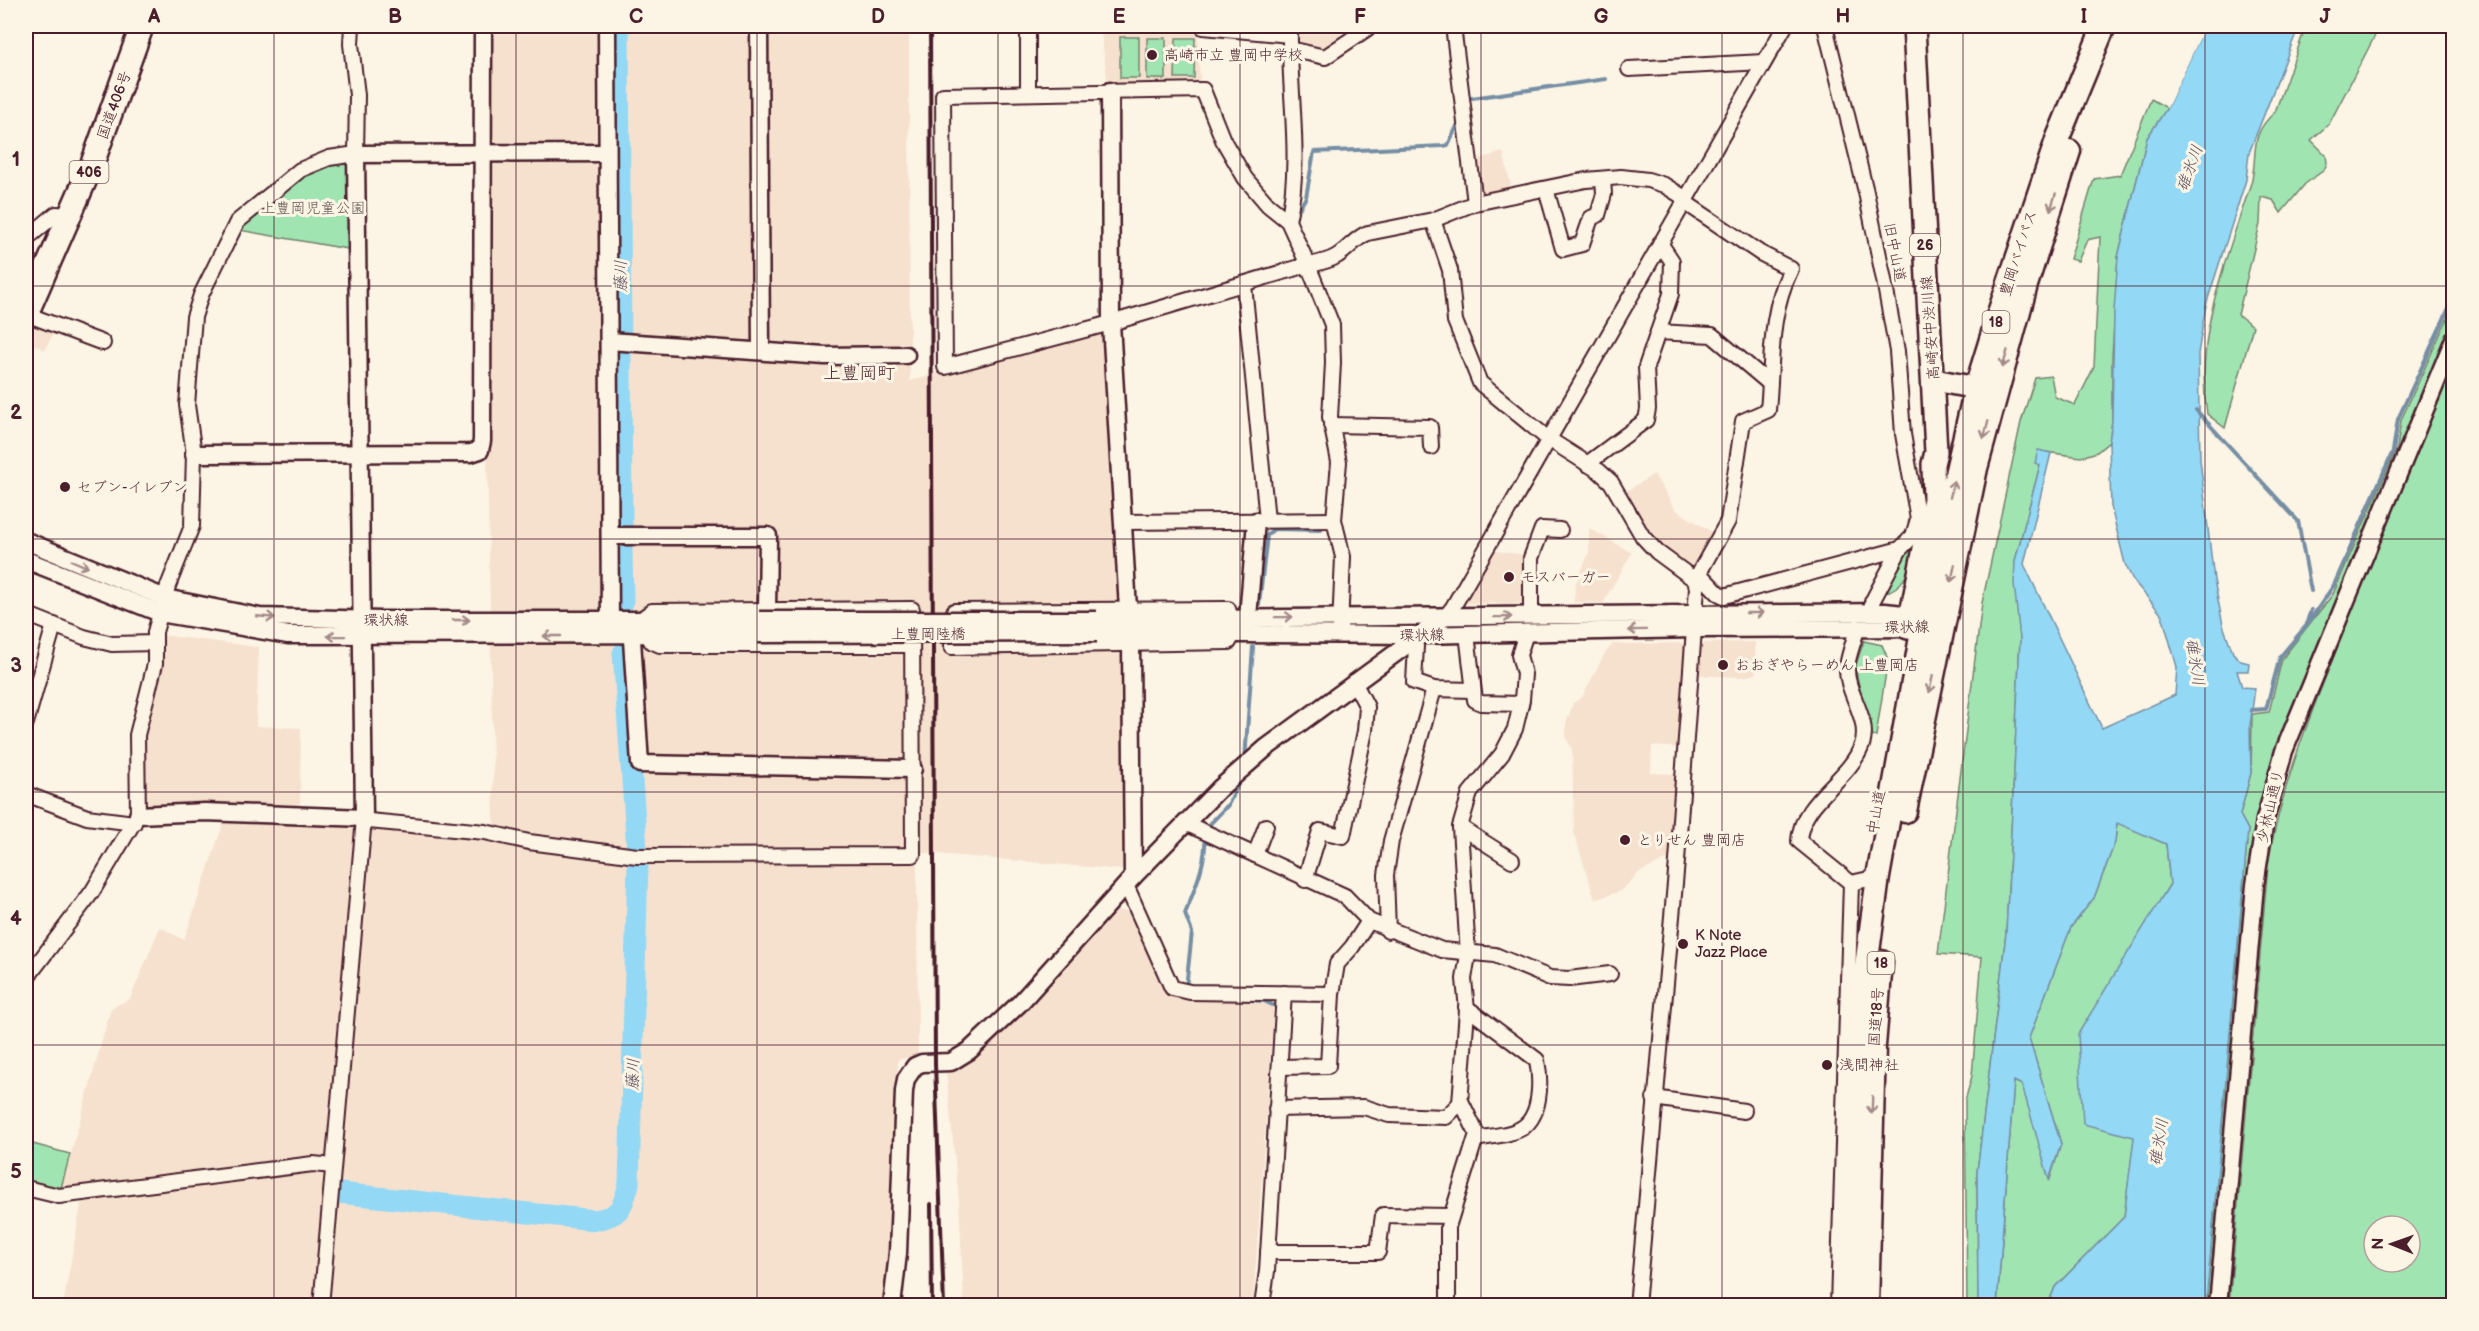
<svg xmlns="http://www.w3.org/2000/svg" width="2479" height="1331" font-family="'Balsamiq Sans','Klee One',sans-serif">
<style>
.built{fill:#f6e1cf}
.green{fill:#a0e5b1;stroke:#75826e;stroke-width:1.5;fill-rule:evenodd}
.water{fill:#93d8f5;stroke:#768ea4;stroke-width:1.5}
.pier{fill:#fcf5e5}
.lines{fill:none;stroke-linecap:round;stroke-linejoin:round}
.stream{stroke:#768ea4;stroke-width:4}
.river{stroke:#93d8f5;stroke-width:21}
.minor-casing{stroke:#4a1f2b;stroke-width:18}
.tertiary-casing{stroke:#4a1f2b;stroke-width:21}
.primary-casing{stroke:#4a1f2b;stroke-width:26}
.trunk-casing{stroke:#4a1f2b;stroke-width:27}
.minor{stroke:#fcf5e5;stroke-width:14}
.tertiary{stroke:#fcf5e5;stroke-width:16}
.primary{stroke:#fcf5e5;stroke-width:21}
.trunk{stroke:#fcf5e5;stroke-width:22}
.rail{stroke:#4a1f2b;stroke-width:4}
.tertiary-bridge-casing{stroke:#4a1f2b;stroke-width:21;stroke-linecap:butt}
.tertiary-bridge{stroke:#fcf5e5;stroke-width:16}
.oneway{stroke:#a38a88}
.grid{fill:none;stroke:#4a1f2b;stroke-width:1.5;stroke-opacity:0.55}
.poi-dot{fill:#4a1f2b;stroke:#fcf5e5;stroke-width:2}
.labels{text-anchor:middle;stroke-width:6;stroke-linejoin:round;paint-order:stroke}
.shield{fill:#fcf5e5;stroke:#7f5f63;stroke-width:1.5}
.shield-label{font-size:14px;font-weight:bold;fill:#4a1f2b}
.poi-label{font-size:15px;fill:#4a1f2b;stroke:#fcf5e5;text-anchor:start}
.street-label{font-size:15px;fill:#4a1f2b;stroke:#fcf5e5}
.park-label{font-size:15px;fill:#60504c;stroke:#fcf5e5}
.water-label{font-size:16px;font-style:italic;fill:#5c4d5e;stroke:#fcf5e5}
.quarter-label{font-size:18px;fill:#4a1f2b;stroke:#fcf5e5}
.neatline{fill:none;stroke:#4a1f2b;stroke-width:2}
.grid-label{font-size:20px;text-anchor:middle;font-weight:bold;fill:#4a1f2b}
</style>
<rect width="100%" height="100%" fill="#fcf5e5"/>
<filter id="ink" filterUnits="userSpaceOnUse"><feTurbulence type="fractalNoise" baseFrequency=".0167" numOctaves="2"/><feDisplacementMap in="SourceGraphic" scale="12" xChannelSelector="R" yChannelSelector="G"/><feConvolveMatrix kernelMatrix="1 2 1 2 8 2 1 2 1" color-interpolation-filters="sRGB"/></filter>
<g filter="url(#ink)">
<g class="built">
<path d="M487,26H909L910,381L1107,327L1122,605H949L947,649L1125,653L1123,870L913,852L632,849L494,830L487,452Z"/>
<path d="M1100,26H1198L1200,85L1108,87Z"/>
<path d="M1216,26H1342L1340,39L1326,50H1321L1296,45V32Z"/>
<path d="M1503,152L1512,190L1481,195L1478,192L1475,160Z"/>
<path d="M33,320L55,330L45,350L26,341Z"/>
<path d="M1654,474L1676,510L1719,536L1698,574L1660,550L1622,494Z"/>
<path d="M1589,528L1632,553L1603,603L1574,602L1575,585L1589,553Z"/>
<path d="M1489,550L1528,555L1526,604L1459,603Z"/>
<path d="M162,635L259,647L256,726L301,728L300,809L149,808L144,803L142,732L159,641Z"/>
<path d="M1755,642L1756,674L1741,677L1697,675L1700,643Z"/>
<path d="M1691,643L1683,748L1652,746L1651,773L1680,774L1673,857L1640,872L1621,891L1595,900L1574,833L1572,749L1566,738V723L1573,703L1582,697L1605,653L1613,644Z"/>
<path d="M225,818L483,835L632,861H917L918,1057L898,1059L895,1200L885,1305H63L83,1193L59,1196L111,1008L130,999L160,927L184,940Z"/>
<path d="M1110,911H1133L1167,987L1183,998L1274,1004L1253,1305H964L959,1202L946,1072L953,1070Z"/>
</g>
<g class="green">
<path d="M2306,26H2380L2329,124L2311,140L2326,155L2327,163L2324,170L2305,184L2281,213L2273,200L2261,197L2260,224L2238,315L2253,326L2225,428L2207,414C2194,333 2227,259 2251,183C2259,154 2247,137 2275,112Z"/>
<rect x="1120" y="37" width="19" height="41"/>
<rect x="1147" y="38" width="19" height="41"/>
<path d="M1176,38H1195L1194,78H1175Z"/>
<path d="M2151,99L2167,108L2147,138L2118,257L2112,357V421L2109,442L2097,452L2081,457L2038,451L2040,465L2015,561L2020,639L2014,772L2006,933L1977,1172L1978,1305H1967L1965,1101L1972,1076L1982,957L1938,954L1982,603L2021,422L2035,378L2051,376L2055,397L2075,405L2094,367L2100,237L2087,240L2078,261L2070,259L2094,179L2120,175Z"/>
<path d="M329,162H344L348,168V249L239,230L241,225L301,176Z"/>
<path d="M2453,306V321L2275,754L2261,800L2249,871L2210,1305L2206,1306L2248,830L2240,815L2251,773L2252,714L2269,712L2282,659L2333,594L2397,448L2401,420Z"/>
<path d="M2453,367V1305H2229L2268,864C2282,782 2313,708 2344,631C2379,543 2416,455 2453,367ZM2374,1226H2410V1262H2374Z"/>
<path d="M1916,537C1911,563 1910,587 1881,594L1900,555Z"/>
<path d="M1864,641L1882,645L1888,659L1876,736L1870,737L1855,667Z"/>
<path d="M2117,822L2166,844L2170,884L2149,920L2134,1142L2124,1217L2055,1287L2048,1305L1997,1306L2014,1081L2022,1085L2050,1179L2061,1144L2029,1038L2071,927L2094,898L2115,842Z"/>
<path d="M33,1144L70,1154L60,1192L26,1186V1172Z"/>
</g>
<path class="water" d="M2201,26H2299L2249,153L2246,180L2206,305L2198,354L2200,459L2214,580L2223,625L2233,653L2241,661L2249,663L2248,671H2237L2242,687L2255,688L2250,726L2251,773L2240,815L2248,830L2206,1305H2048L2055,1287L2124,1217L2134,1137L2083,1124L2078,1034L2170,884L2166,844L2117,823L2115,842L2094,898L2071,927L2029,1038L2061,1144L2049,1180L2022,1085L2014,1081L1997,1305L1978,1306L1977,1172L2006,933L2014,772L2020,639L2014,583L2015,561L2040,465L2035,463L2038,450L2051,453L2024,564L2102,728L2175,695L2177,667L2162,615L2133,580L2125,564L2111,507L2109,442L2112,421L2114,310L2118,257L2147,138L2167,108L2202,33Z"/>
<path class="pier" d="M2199,26H2201L2202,33L2167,108L2165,107L2199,33Z"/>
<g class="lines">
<g class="stream">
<path d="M1472,98L1606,79"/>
<path d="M1295,209H1299L1306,197L1314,152L1443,146L1448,145L1458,124"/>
<path d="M2196,410L2298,521L2311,591"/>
<path d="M1259,604L1267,535L1274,529L1321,530"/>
<path d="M2307,622L2311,610"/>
<path d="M2251,710L2266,709L2280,657L2306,626L2334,585L2393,451L2398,419L2454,297"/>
<path d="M1245,760L1253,647"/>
<path d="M1206,828L1228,805L1242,776"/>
<path d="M1186,988L1192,932L1185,914C1194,890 1207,862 1205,836"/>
<path d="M1236,999L1264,1001L1277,1007V1012"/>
<path d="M1268,1137L1270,1109"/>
</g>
<g class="river">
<path d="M619,26L622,526"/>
<path d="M622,545L623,603"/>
<path d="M339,1193L595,1220C621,1216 622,1208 629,1184L638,864L623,653"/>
</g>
<defs>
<g id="minor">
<path d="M1028,26V93"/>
<path d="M1453,26L1475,203"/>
<path d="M1825,26L1866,192L1884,280L1897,351L1903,434L1918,519L1913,536L1900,549L1872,602V612"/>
<path d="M1203,27L1290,35C1289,96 1302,160 1288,221"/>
<path d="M1290,49L1325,57L1371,26"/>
<path d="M1629,69L1764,62"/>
<path d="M1546,189L1563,249L1582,244L1591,218L1598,215L1604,194L1603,179"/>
<path d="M1683,201L1760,253L1791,269C1768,316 1773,360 1768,410L1743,421L1728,521L1695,580"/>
<path d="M1433,220L1450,270L1455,321L1480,383L1547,438L1599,471L1611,482L1643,537L1657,552L1695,580L1697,588L1677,861L1637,1306"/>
<path d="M26,239L56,214L70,215"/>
<path d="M1244,285L1267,520"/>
<path d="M26,314L103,343"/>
<path d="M1658,332L1712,335L1769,383"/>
<path d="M1331,425L1430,427L1431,447"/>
<path d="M1587,464L1646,420L1648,409L1646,367L1671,294L1672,261L1660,243"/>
<path d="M1123,522L1334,520"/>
<path d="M1700,574L1718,593L1724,596L1900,549"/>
<path d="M26,614L84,637L112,644L155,643"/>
<path d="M1531,616V558L1542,529L1560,530"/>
<path d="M1445,617L1453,607L1785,26"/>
<path d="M1231,618L1228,609L954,611L952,647L1229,642L1235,632"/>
<path d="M1857,627C1855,641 1848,654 1847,668C1846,694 1871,719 1862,745C1849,781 1801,800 1799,841L1851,883L1878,877"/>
<path d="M1340,628L1343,557L1334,520L1339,462L1330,417L1333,363L1332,325L1308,265L1288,221L1268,205L1245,178L1223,140L1203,90L943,95L945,367L1111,323L1300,267C1312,264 1326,263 1337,256C1349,249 1355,238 1368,233L1433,220L1475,203L1586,180L1621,177L1648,180L1664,185L1685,198"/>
<path d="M649,634L651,641L660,645H912"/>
<path d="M1467,634L1475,700L1481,703L1521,704"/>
<path d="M1408,643L1416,646L1414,682L1434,689L1472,690"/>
<path d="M26,723L54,625"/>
<path d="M26,794L87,817L134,823"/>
<path d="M1185,823L1255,855"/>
<path d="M1266,826L1255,855L1345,896L1369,921L1442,950L1495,955L1550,978L1569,979L1610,974"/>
<path d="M1460,827L1512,860"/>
<path d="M1305,880L1320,831L1343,836L1365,731L1367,707L1354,682"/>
<path d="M1126,885L1172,988L1190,992L1332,994"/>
<path d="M1388,931L1386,875L1391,841L1434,689"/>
<path d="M26,979L92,892L138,815L137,735L155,664V632L168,586L192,526L194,454L187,405L194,317L201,295L237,222L300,170L329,158L356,154L357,95L351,44L352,26"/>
<path d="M1466,1007L1537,1060C1541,1081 1542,1120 1518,1130C1506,1136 1489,1136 1476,1139"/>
<path d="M1280,1067L1328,1066L1332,994L1337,964L1352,947L1369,921"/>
<path d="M1654,1098L1744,1111"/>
<path d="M1276,1109L1364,1107L1389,1115L1446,1117L1460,1103L1467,1010L1464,979L1468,955L1460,827L1470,793L1502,754L1515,729L1522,700L1524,674L1519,655L1526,633"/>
<path d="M26,1188L59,1196L313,1164L333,1166"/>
<path d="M1268,1252H1378L1383,1215L1451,1216"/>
<path d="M321,1306L364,818L369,821L485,832L529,842L637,856L913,855L912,609L652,611L640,620"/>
<path d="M1262,1306L1267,1271L1284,993"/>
<path d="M1448,1306V1227L1477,1134L1461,1101"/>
<path d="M1838,1306L1851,883"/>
</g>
<g id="tertiary">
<path d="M607,26L610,628"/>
<path d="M759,26L761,350"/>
<path d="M1110,91L1111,323L1128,609"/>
<path d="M609,341L825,356L906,355"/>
<path d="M194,454L471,453L480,450L482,441L483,26"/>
<path d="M610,536H768L767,610"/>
<path d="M26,541L165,598L260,617L380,620H759"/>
<path d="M26,560L160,613L288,635L758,634"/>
<path d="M1097,620L1885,612L1922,616"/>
<path d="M631,624L640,764L913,769"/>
<path d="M1247,629L1256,521"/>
<path d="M1097,633L1419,635L1695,629L1920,628"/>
<path d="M1131,645L1133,877"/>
<path d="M138,815L205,812L364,818L356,154L607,153"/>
<path d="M892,1306L898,1253L904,1091L906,1079L915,1066L922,1063L951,1062L969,1051L1020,1003L1133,877L1219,789L1266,748L1445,617"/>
<path d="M2218,1306L2255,885L2265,820L2284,751L2454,339"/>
</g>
<g id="primary">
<path d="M1934,380L1992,391"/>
<path d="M1908,628L1934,499L1933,464L1936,452L1914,26"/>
</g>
<g id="trunk">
<path d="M26,315L93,162L142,26"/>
<path d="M1905,811L1976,468L2026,285L2069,151"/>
<path d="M1851,1306L1862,997L1878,877L1930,587L1976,388L2001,307L2057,140L2104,26"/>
<path d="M1867,1306L1874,1046L1881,962"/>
</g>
</defs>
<use href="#minor" class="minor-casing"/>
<use href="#tertiary" class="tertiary-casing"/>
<use href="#primary" class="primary-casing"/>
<use href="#trunk" class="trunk-casing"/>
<use href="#minor" class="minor"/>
<use href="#tertiary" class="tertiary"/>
<use href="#primary" class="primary"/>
<use href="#trunk" class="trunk"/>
<g class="rail">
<path d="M930,26L935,1064L944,1306"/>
<path d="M931,1204L932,1306"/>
</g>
<defs>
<g id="tertiary-bridge">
<path d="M759,620H1097"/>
<path d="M758,634L1097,633"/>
</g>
</defs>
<use href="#tertiary-bridge" class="tertiary-bridge-casing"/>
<use href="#tertiary-bridge" class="tertiary-bridge"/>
</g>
<defs><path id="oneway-shaft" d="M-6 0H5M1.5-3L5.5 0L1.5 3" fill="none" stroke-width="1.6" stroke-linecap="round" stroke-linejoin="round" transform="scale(1.5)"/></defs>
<g class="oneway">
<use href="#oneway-shaft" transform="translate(2053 202) rotate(108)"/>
<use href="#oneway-shaft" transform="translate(2005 359) rotate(106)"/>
<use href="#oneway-shaft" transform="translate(1986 430) rotate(105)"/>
<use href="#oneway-shaft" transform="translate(1952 489) rotate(-77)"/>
<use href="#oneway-shaft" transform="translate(80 564) rotate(23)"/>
<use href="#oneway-shaft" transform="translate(1953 573) rotate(102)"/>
<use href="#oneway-shaft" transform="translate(1755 613)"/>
<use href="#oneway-shaft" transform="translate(266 617) rotate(5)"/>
<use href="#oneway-shaft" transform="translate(1284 617) rotate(-1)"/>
<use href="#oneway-shaft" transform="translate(1503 617) rotate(-1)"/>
<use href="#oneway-shaft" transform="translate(461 620)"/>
<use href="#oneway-shaft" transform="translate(1637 630) rotate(179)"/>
<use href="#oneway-shaft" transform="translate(336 636) rotate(-179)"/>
<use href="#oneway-shaft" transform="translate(552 636) rotate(180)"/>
<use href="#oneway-shaft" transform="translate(1931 684) rotate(102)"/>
<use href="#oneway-shaft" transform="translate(1872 1105) rotate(92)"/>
</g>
</g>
<path class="grid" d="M274,26V1306M516,26V1306M757,26V1306M998,26V1306M1240,26V1306M1481,26V1306M1722,26V1306M1963,26V1306M2205,26V1306M26,286H2454M26,539H2454M26,792H2454M26,1045H2454"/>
<g class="poi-dot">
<circle cx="1152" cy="55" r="6"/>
<circle cx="65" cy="487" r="6"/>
<circle cx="1509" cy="577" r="6"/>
<circle cx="1723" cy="665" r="6"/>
<circle cx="1625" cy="840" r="6"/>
<circle cx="1683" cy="944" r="6"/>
<circle cx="1827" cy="1065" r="6"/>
</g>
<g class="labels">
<g class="shield">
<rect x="69.5" y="161" width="39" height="22" rx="4.5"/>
<rect x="1910" y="234" width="30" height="22" rx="4.5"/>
<rect x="1982.5" y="311" width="27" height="22" rx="4.5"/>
<rect x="1867.5" y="952" width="27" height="22" rx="4.5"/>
</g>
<g class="shield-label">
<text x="89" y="177">406</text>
<text x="1925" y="250">26</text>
<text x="1996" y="327">18</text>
<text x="1881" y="968">18</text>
</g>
<g class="poi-label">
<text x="1164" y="60">高崎市立 豊岡中学校</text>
<text x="77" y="492">セブン-イレブン</text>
<text x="1521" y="582">モスバーガー</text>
<text x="1735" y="670">おおぎやらーめん 上豊岡店</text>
<text x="1637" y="845">とりせん 豊岡店</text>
<text x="1695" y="940">K Note<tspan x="1695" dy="17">Jazz Place</tspan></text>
<text x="1839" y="1070">浅間神社</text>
</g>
<g class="street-label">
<text transform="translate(114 105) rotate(-70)" y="5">国道406号</text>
<text transform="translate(1895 252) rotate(79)" y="5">旧中山道</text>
<text transform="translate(2018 253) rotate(-72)" y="5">豊岡バイパス</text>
<text transform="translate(1930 328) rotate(-94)" y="5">高崎安中渋川線</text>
<text x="386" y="625">環状線</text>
<text transform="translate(1907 627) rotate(-1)" y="5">環状線</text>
<text x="928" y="639">上豊岡陸橋</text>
<text transform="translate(1422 635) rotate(-1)" y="5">環状線</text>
<text transform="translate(2270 806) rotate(-77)" y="5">少林山通り</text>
<text transform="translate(1876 812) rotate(-80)" y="5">中山道</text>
<text transform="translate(1876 1017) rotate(-86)" y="5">国道18号</text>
</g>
<g class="park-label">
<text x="313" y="213">上豊岡児童公園</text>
</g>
<g class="water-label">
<text transform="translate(2189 168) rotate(-70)" y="6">碓氷川</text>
<text transform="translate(620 276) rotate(-90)" y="6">藤川</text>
<text transform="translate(2196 662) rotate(81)" y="6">碓氷川</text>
<text transform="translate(632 1074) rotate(-88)" y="6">藤川</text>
<text transform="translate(2158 1142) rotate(-81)" y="6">碓氷川</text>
</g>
<g class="quarter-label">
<text x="859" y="379">上豊岡町</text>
</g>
</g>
<rect width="2479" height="1331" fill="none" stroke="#fcf5e5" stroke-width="66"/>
<g transform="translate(2392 1244) rotate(271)"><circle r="28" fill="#fcf5e5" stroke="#b59f9b" stroke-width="1.5"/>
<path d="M0-4.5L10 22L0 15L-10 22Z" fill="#4a1f2b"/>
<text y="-9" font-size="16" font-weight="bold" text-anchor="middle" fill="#4a1f2b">N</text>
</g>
<rect x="33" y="33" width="2413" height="1265" class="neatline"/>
<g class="grid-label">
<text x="154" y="23">A</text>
<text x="395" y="23">B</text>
<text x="636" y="23">C</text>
<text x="878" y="23">D</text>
<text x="1119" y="23">E</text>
<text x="1360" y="23">F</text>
<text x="1601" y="23">G</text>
<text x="1843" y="23">H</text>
<text x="2084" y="23">I</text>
<text x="2325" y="23">J</text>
<text x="16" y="166">1</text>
<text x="16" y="419">2</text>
<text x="16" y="672">3</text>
<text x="16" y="925">4</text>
<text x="16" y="1178">5</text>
</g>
</svg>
